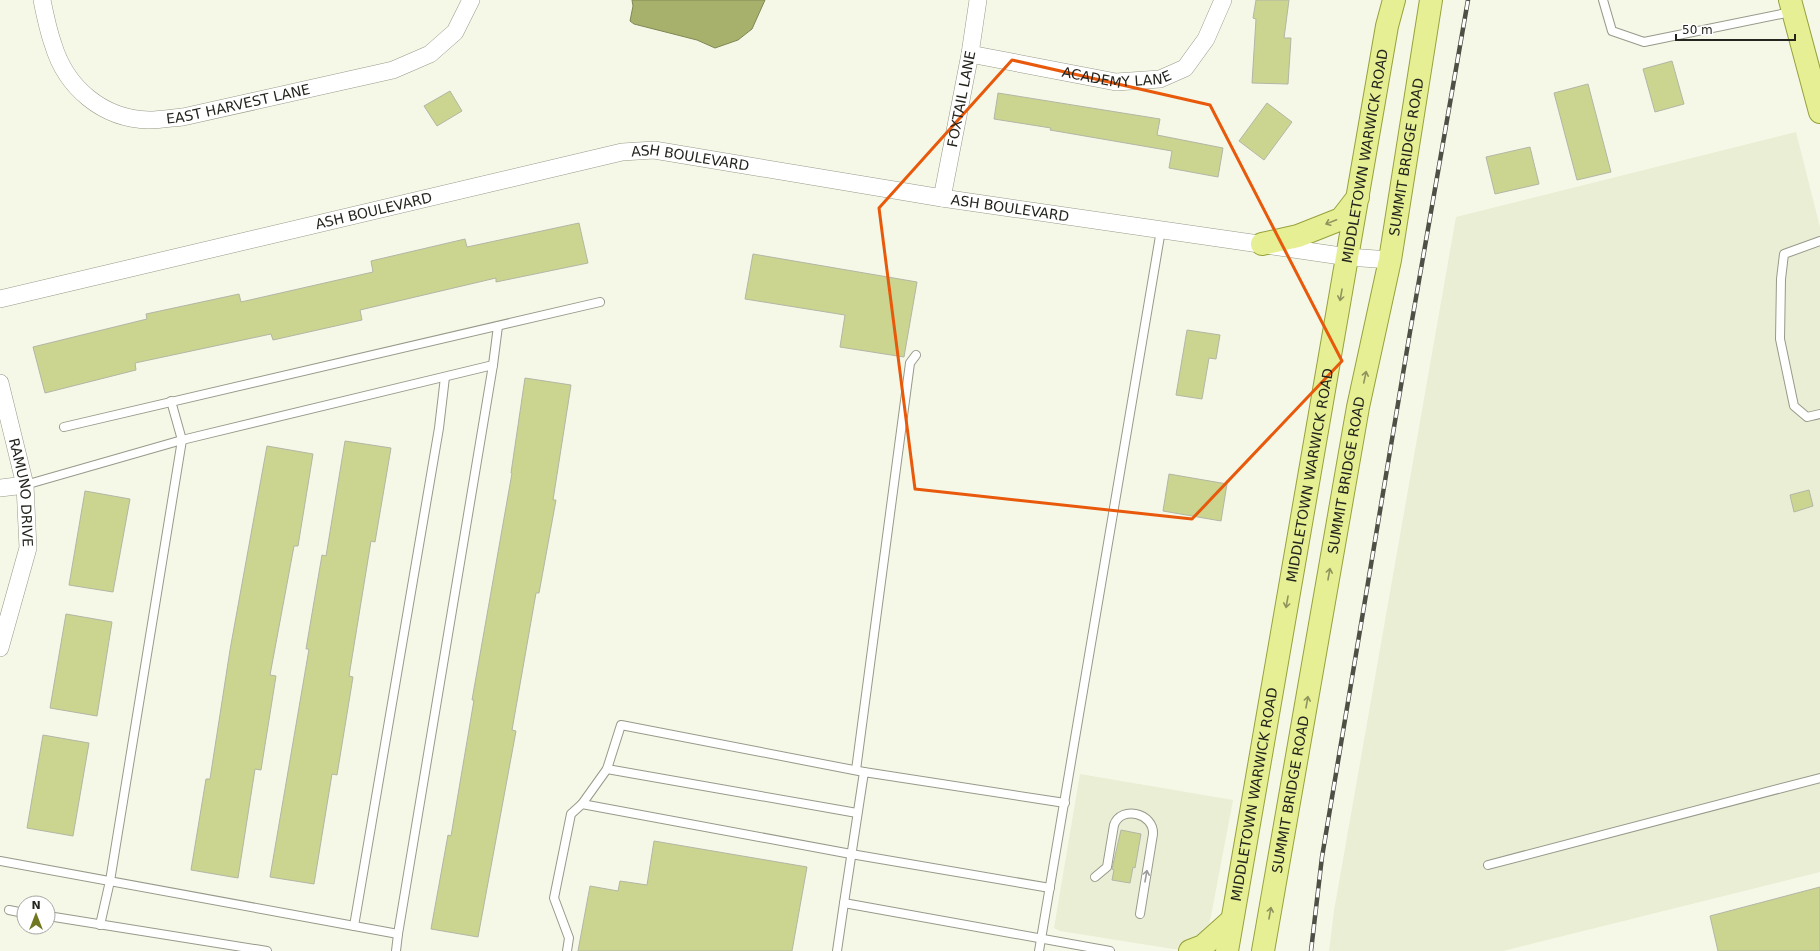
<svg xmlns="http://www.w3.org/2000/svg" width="1820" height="951" font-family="'DejaVu Sans',sans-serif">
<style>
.built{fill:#eaeed5}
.water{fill:#a8b16c;stroke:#808755}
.building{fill:#cbd58f;stroke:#b3b6a5}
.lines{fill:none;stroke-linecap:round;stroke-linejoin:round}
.service-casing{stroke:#979a8a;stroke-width:10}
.minor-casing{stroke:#979a8a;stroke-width:18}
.primary-casing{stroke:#97a13b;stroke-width:24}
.service{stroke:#fff;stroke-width:8}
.minor{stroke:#fff;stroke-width:17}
.primary{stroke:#e6ef93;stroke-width:22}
.rail-casing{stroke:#4e5046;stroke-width:4.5}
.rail{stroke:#fff;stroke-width:3;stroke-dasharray:9;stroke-linecap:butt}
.oneway{stroke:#8f945e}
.oneway2{stroke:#9c9d9a}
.marked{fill:none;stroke:#e8590c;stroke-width:3;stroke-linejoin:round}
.labels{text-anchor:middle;stroke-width:4;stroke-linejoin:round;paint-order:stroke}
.street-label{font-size:14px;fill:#24251e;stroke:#fff}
</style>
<rect width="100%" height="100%" fill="#f5f8e6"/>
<g class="built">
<path d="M1796,132L1820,227V872L1503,951H1329L1334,911L1456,217Z"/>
<path d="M1080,774L1233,800L1211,916L1209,924L1201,936L1180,949H1173L1060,931L1054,928Z"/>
</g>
<path class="water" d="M632,0H765L752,29L738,40L715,48L697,40L634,24L630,21L633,6Z"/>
<g class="building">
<path d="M1256,0H1289L1284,38H1291L1288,84L1252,83L1256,19L1253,18Z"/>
<path d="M1672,61L1684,104L1655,112L1643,69Z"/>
<path d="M1588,84L1611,172L1577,180L1554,93Z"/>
<path d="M450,91L462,111L437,126L424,106Z"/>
<path d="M998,93L1160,119L1157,135L1223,148L1218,177L1169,168L1172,151L1050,130L1051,128L994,119Z"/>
<path d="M1267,103L1292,122L1264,160L1239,141Z"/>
<path d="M1530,147L1539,184L1495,194L1486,157Z"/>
<path d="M579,223L588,263L496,282V278L360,310L362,320L273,340L271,334L135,363L136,370L45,393L33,347L147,319L146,314L239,294L241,302L373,272L371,261L465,239L467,247Z"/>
<path d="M753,254L917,282L904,357L840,347L845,315L745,299Z"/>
<path d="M1187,330L1220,335L1216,359L1209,358L1202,399L1176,395Z"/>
<path d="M525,378L571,385L553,500H556L539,593H536L512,730L516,731L478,937L431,929L448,835L451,836L474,700H472L512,473H511Z"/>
<path d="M345,441L391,448L375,542L371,541L349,676L353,677L337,775L332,774L314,884L270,877L309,649H306L322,555L326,556Z"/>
<path d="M267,446L313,454L298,546H294L270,675L276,676L261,770L255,769L238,878L191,870L206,779H210L230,650Z"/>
<path d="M1169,474L1227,484L1221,521L1163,511Z"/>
<path d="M1809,490L1813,506L1794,512L1790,495Z"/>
<path d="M85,491L130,499L113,592L69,585Z"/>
<path d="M66,614L112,622L97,716L50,708Z"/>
<path d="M43,735L89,743L73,836L27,828Z"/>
<path d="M1121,830L1141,834L1135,868L1133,867L1130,883L1112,880L1114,870L1112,869Z"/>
<path d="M654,841L807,867L792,951H578L590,886L618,891L620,881L647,885Z"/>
<path d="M1820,887V951H1718L1710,916Z"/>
</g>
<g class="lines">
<defs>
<g id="service">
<path d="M1603,0L1612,31L1644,42L1791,12"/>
<path d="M1820,241L1784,254L1781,279L1780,339L1794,406L1807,417L1820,414"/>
<path d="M64,427L600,302"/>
<path d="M25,485L182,440L493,365"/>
<path d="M607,769L857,813"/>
<path d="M856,770L910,363L916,355"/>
<path d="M582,804L607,769L621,725L864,772"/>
<path d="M0,861L398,934L396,951"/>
<path d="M1488,865L1820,778"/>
<path d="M1095,877L1107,867L1114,825C1121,805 1154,813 1153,834L1140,914"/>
<path d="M844,903L864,772L1065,803"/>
<path d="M9,910L24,913"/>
<path d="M48,916L267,951"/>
<path d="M100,925L110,881L182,440L171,401"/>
<path d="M354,926L439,428L445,377"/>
<path d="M398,934L493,365L498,326"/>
<path d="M567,951L569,938L554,898L571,814L582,804L851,854L1050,888"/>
<path d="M837,951L844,903L1110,951"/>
<path d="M1039,951L1161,230"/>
</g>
<g id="minor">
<path id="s1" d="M42,0C45,15 48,30 53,44C66,88 103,119 149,120C160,120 172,118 183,117L393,70L430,54L455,32L471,0"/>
<path id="s2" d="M970,54L1116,82L1160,79L1185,68L1206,39L1223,0"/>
<path id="s3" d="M942,198L970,54L978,0"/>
<path id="s4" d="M0,299L622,152L654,150L942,198L1348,257L1390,260"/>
<path id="s5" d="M0,383L25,485L28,548L0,648"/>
<path d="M0,488L25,485"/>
</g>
<g id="primary">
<path d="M1790,0L1820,112"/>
<path d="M1262,244L1298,236L1341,219L1358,197"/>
<path d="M1190,951L1203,946L1232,920"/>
<path id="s6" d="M1227,951C1280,643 1335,335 1387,26L1394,0"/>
<path id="s7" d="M1263,951L1358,407L1390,260L1431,0"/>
</g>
</defs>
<use href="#service" class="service-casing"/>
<use href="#minor" class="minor-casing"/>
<use href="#primary" class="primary-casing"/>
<use href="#service" class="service"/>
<use href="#minor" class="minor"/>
<use href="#primary" class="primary"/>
<defs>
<path id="rail" d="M1311,951L1322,857L1410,332L1468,0"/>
</defs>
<use href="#rail" class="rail-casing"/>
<use href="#rail" class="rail"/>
</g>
<defs><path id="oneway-shaft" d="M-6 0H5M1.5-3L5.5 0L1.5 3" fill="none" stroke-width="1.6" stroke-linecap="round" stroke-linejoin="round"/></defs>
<g class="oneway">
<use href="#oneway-shaft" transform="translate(1331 222) rotate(158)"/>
<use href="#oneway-shaft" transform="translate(1341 295) rotate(100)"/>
<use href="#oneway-shaft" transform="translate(1365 377) rotate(-78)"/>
<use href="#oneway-shaft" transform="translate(1329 574) rotate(-80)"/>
<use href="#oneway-shaft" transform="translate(1287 602) rotate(100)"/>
<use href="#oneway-shaft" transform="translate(1307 702) rotate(-80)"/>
<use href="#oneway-shaft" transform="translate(1270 913) rotate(-80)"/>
</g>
<use class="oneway2" href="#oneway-shaft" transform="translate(1146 876) rotate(-80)"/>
<path class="marked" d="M1012,60L1210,105L1342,361L1192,519L915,489L879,208Z"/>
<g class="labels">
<g class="street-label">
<text dy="5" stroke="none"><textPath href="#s2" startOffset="149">ACADEMY LANE</textPath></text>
<text dy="5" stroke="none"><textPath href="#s3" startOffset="101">FOXTAIL LANE</textPath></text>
<text dy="5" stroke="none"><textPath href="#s1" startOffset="267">EAST HARVEST LANE</textPath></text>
<text dy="5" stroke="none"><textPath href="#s6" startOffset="807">MIDDLETOWN WARWICK ROAD</textPath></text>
<text dy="5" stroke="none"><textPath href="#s7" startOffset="807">SUMMIT BRIDGE ROAD</textPath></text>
<text dy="5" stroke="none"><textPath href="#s4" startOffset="708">ASH BOULEVARD</textPath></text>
<text dy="5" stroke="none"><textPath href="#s4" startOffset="1032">ASH BOULEVARD</textPath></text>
<text dy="5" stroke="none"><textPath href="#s4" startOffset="384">ASH BOULEVARD</textPath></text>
<text dy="5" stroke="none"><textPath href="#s6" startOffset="483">MIDDLETOWN WARWICK ROAD</textPath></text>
<text dy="5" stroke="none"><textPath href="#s7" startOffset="483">SUMMIT BRIDGE ROAD</textPath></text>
<text dy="5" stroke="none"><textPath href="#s5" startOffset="112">RAMUNO DRIVE</textPath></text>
<text dy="5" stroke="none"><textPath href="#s6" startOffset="159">MIDDLETOWN WARWICK ROAD</textPath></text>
<text dy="5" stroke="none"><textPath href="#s7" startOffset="159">SUMMIT BRIDGE ROAD</textPath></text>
</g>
</g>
<g transform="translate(36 915)"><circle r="19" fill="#ffffff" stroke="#a7a8a5"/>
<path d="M0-3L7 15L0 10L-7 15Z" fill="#6f7721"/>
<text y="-6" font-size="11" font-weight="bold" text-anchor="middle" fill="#24251e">N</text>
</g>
<path d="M1676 34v6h119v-6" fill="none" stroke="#24251e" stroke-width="2"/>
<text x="1682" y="34" font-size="12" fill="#24251e" stroke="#ffffff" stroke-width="3" paint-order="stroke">50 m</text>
</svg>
